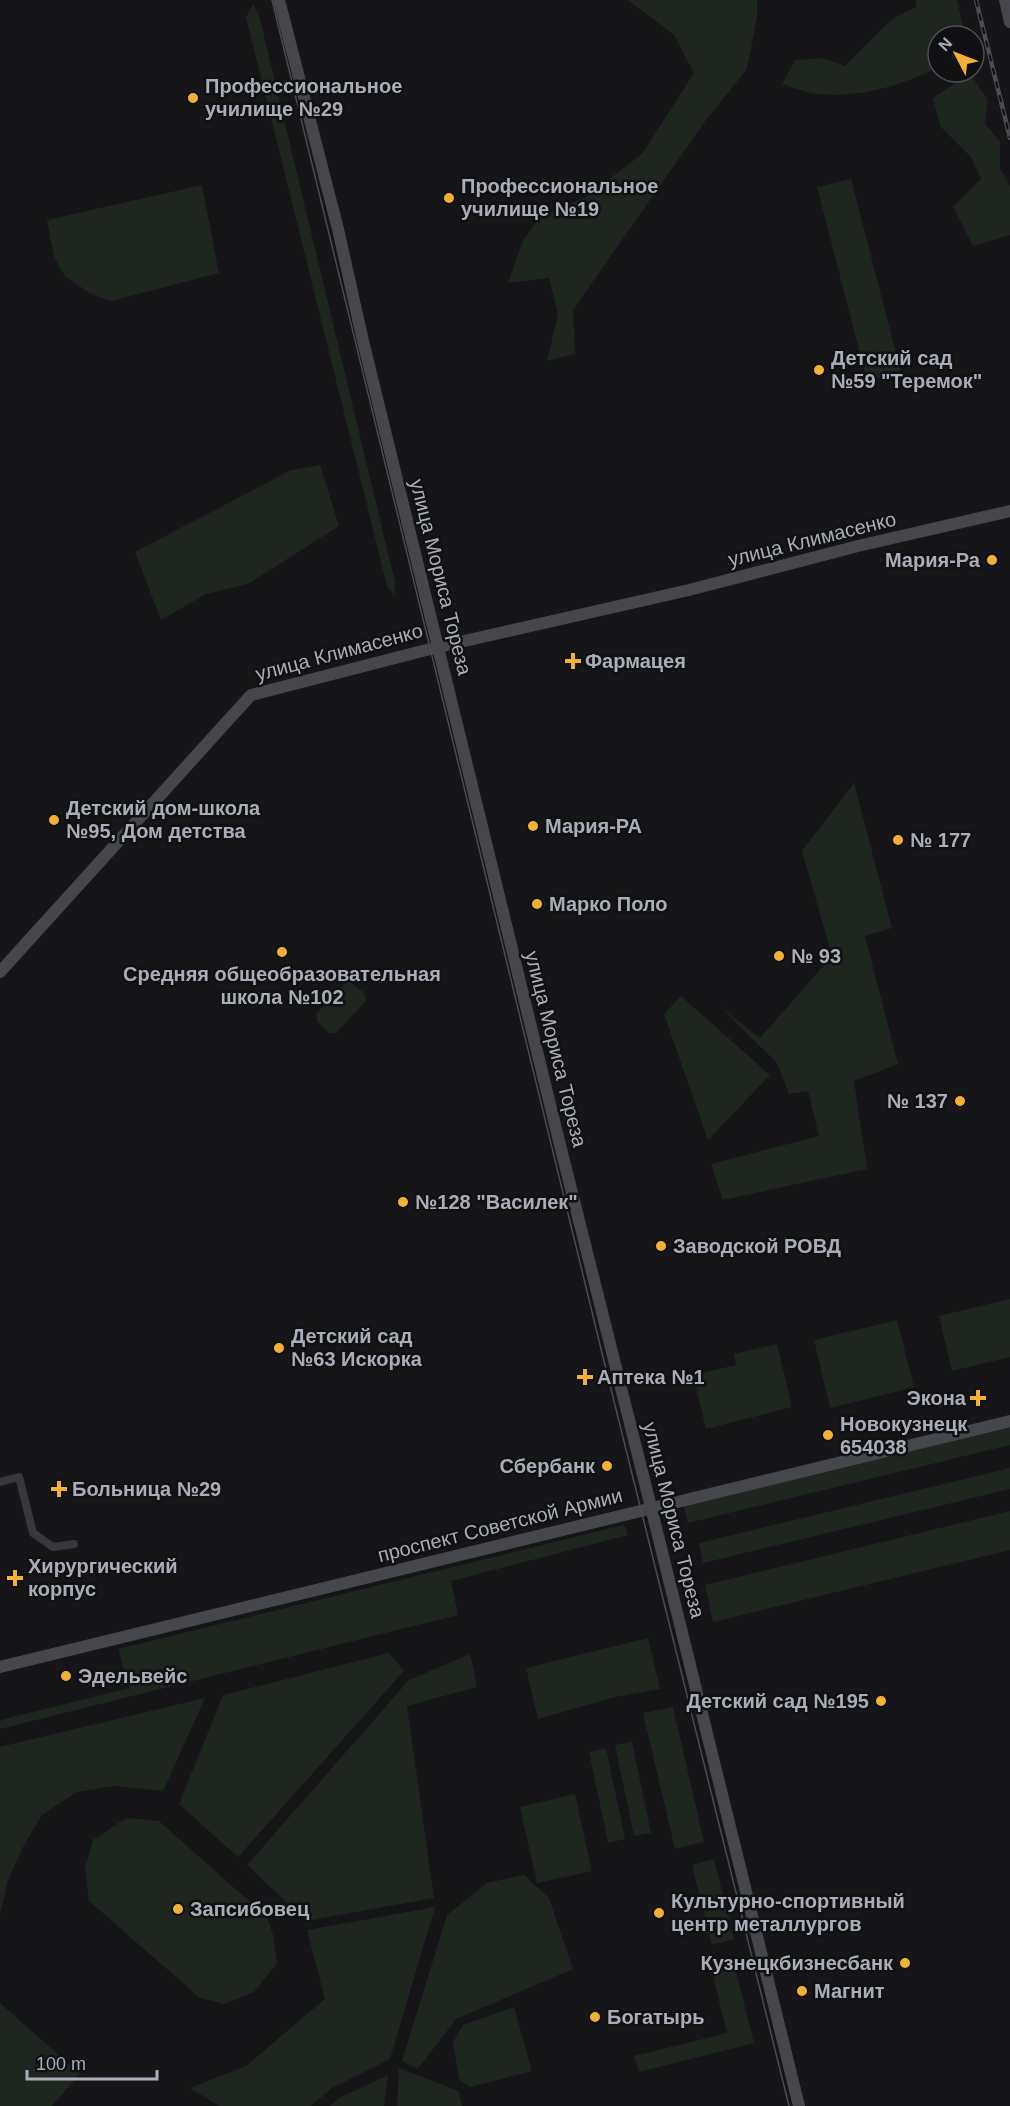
<svg xmlns="http://www.w3.org/2000/svg" width="1010" height="2106" font-family="Arial,sans-serif">
<style>
.green{fill:#1e261f}
.lines{fill:none;stroke-linecap:round;stroke-linejoin:round}
.street{stroke:#37383d;stroke-width:8}
.secondary{stroke:#45474d;stroke-width:12}
.tram{stroke:#4a4c52;stroke-width:1.5}
.rail-casing{stroke:#4a4c52;stroke-width:4.5}
.rail{stroke:#111113;stroke-width:2;stroke-dasharray:7;stroke-linecap:butt}
.poi-dot{fill:#f2b134;stroke:#111113;stroke-width:2}
.labels{text-anchor:middle;stroke-width:5;stroke-linejoin:round;paint-order:stroke}
.poi-label{font-size:20px;font-weight:bold;fill:#a8adb8;stroke:#111113;text-anchor:start}
.street-label{font-size:20px;fill:#a8adb8;stroke:#111113}
</style>
<rect width="100%" height="100%" fill="#161618"/>
<g class="green">
<path d="M628,0H757V18L747,69L706,120L573,310L575,354L547,361L558,314L549,278L508,283L523,241L540,216L586,197L642,154L694,73L674,35Z"/>
<path d="M916,0H957L965,36H938V67C902,86 859,98 818,94C806,93 793,87 782,84L795,60L824,58L845,66L892,19L916,7Z"/>
<path d="M253,4L259,15L395,582L394,595L387,586L246,17Z"/>
<path d="M970,74L988,100L985,124L1000,141V168L1010,186V235L973,246L953,207L981,179L971,157L940,126L933,98Z"/>
<path d="M851,179L901,372L867,381L817,187Z"/>
<path d="M202,185L219,273L111,301L91,294L65,276L54,257L47,220Z"/>
<path d="M320,465L339,526L248,584L206,594L161,620L135,552L291,470Z"/>
<path d="M854,783L892,928L865,936L898,1064L854,1081L867,1169L723,1200L711,1164L819,1136L808,1091L789,1094L777,1063L719,1006L760,1038L832,956L802,851Z"/>
<path d="M346,983H352L365,994V1002L336,1033H329L317,1021L316,1014Z"/>
<path d="M681,996L770,1075L708,1140L664,1014Z"/>
<path d="M1010,1299V1357L952,1371L939,1316Z"/>
<path d="M897,1320L914,1387L830,1408L814,1340Z"/>
<path d="M777,1344L792,1407L706,1429L693,1375L736,1365L734,1354Z"/>
<path d="M1010,1424V1445L688,1523L683,1503Z"/>
<path d="M1010,1468V1489L703,1563L699,1543Z"/>
<path d="M1010,1511V1550L713,1622L705,1585Z"/>
<path d="M624,1525L628,1535L451,1581L458,1615L0,1729V1720L129,1688L118,1649Z"/>
<path d="M648,1638L660,1689L615,1697L538,1719L526,1668Z"/>
<path d="M389,1653L404,1671L238,1857L179,1804L223,1695Z"/>
<path d="M470,1654L477,1687L407,1706L434,1898L306,1921L247,1865L409,1680Z"/>
<path d="M205,1698L163,1791L115,1786L77,1792L42,1815L23,1847L8,1880L0,1914V1747Z"/>
<path d="M673,1707L704,1842L675,1849L643,1713Z"/>
<path d="M632,1742L651,1833L634,1836L615,1745Z"/>
<path d="M606,1748L625,1839L608,1843L589,1752Z"/>
<path d="M575,1794L592,1871L537,1883L520,1807Z"/>
<path d="M126,1818L159,1821L267,1917L274,1938L277,1963L254,1992L224,2004L200,1998L89,1901L85,1869L93,1840Z"/>
<path d="M714,1859L734,1939L712,1945L692,1865Z"/>
<path d="M524,1875L549,1898L573,1969L456,2019L418,2069L402,2061L447,1915L487,1883Z"/>
<path d="M435,1907L390,2059L332,2088L311,2106H219L190,2088L246,2066L325,1999L307,1930Z"/>
<path d="M733,1959L754,2043L639,2072L634,2056L727,2033L710,1964Z"/>
<path d="M0,2003L80,2074L52,2106H0Z"/>
<path d="M514,2007L532,2071L470,2087L459,2079L453,2042L463,2025Z"/>
<path d="M399,2068L459,2091L462,2106H397Z"/>
<path d="M388,2075L384,2106H330L339,2098Z"/>
</g>
<g class="lines">
<path class="street" d="M0,1482L19,1477L33,1533L53,1547L74,1544"/>
<g class="secondary">
<path d="M279,0L338,229L363,341L559,1141L647,1491L799,2106"/>
<path d="M1005,0L1010,22"/>
<path d="M0,972L251,695L438,647L689,590L858,546L1010,511"/>
<path d="M0,1667L1010,1421"/>
</g>
<path class="tram" d="M272,0L603,1357L789,2106"/>
<defs>
<path id="rail" d="M976,0L1010,138"/>
</defs>
<use href="#rail" class="rail-casing"/>
<use href="#rail" class="rail"/>
</g>
<g class="poi-dot">
<circle cx="193" cy="98" r="6"/>
<circle cx="449" cy="198" r="6"/>
<circle cx="819" cy="370" r="6"/>
<circle cx="992" cy="560" r="6"/>
<path d="M570 652h6v6h6v6h-6v6h-6v-6h-6v-6h6z"/>
<circle cx="54" cy="820" r="6"/>
<circle cx="533" cy="826" r="6"/>
<circle cx="898" cy="840" r="6"/>
<circle cx="537" cy="904" r="6"/>
<circle cx="282" cy="952" r="6"/>
<circle cx="779" cy="956" r="6"/>
<circle cx="960" cy="1101" r="6"/>
<circle cx="403" cy="1202" r="6"/>
<circle cx="661" cy="1246" r="6"/>
<circle cx="279" cy="1348" r="6"/>
<path d="M582 1368h6v6h6v6h-6v6h-6v-6h-6v-6h6z"/>
<path d="M975 1389h6v6h6v6h-6v6h-6v-6h-6v-6h6z"/>
<circle cx="828" cy="1435" r="6"/>
<circle cx="607" cy="1466" r="6"/>
<path d="M56 1480h6v6h6v6h-6v6h-6v-6h-6v-6h6z"/>
<path d="M12 1569h6v6h6v6h-6v6h-6v-6h-6v-6h6z"/>
<circle cx="66" cy="1676" r="6"/>
<circle cx="881" cy="1701" r="6"/>
<circle cx="178" cy="1909" r="6"/>
<circle cx="659" cy="1913" r="6"/>
<circle cx="905" cy="1963" r="6"/>
<circle cx="802" cy="1991" r="6"/>
<circle cx="595" cy="2017" r="6"/>
</g>
<g class="labels">
<g class="poi-label">
<text x="205" y="93">Профессиональное<tspan x="205" dy="23">училище №29</tspan></text>
<text x="461" y="193">Профессиональное<tspan x="461" dy="23">училище №19</tspan></text>
<text x="831" y="365">Детский сад<tspan x="831" dy="23">№59 "Теремок"</tspan></text>
<text x="980" y="567" text-anchor="end">Мария-Ра</text>
<text x="585" y="668">Фармацея</text>
<text x="66" y="815">Детский дом-школа<tspan x="66" dy="23">№95, Дом детства</tspan></text>
<text x="545" y="833">Мария-РА</text>
<text x="910" y="847">№ 177</text>
<text x="549" y="911">Марко Поло</text>
<text x="791" y="963">№ 93</text>
<text x="282" y="981" text-anchor="middle">Средняя общеобразовательная<tspan x="282" dy="23">школа №102</tspan></text>
<text x="948" y="1108" text-anchor="end">№ 137</text>
<text x="415" y="1209">№128 "Василек"</text>
<text x="673" y="1253">Заводской РОВД</text>
<text x="291" y="1343">Детский сад<tspan x="291" dy="23">№63 Искорка</tspan></text>
<text x="597" y="1384">Аптека №1</text>
<text x="966" y="1405" text-anchor="end">Экона</text>
<text x="840" y="1431">Новокузнецк<tspan x="840" dy="23">654038</tspan></text>
<text x="595" y="1473" text-anchor="end">Сбербанк</text>
<text x="72" y="1496">Больница №29</text>
<text x="28" y="1573">Хирургический<tspan x="28" dy="23">корпус</tspan></text>
<text x="78" y="1683">Эдельвейс</text>
<text x="869" y="1708" text-anchor="end">Детский сад №195</text>
<text x="671" y="1908">Культурно-спортивный<tspan x="671" dy="23">центр металлургов</tspan></text>
<text x="190" y="1916">Запсибовец</text>
<text x="893" y="1970" text-anchor="end">Кузнецкбизнесбанк</text>
<text x="814" y="1998">Магнит</text>
<text x="607" y="2024">Богатырь</text>
</g>
<g class="street-label">
<text transform="translate(812 539) rotate(-14)" y="7">улица Климасенко</text>
<text transform="translate(441 577) rotate(76)" y="7">улица Мориса Тореза</text>
<text transform="translate(339 652) rotate(-15)" y="7">улица Климасенко</text>
<text transform="translate(556 1049) rotate(76)" y="7">улица Мориса Тореза</text>
<text transform="translate(674 1520) rotate(76)" y="7">улица Мориса Тореза</text>
<text transform="translate(500 1525) rotate(-14)" y="7">проспект Советской Армии</text>
</g>
</g>
<g transform="translate(956 54) rotate(312)"><circle r="28" fill="#111113" stroke="#4d4f55" stroke-width="1.5"/>
<path d="M0-4.5L10 22L0 15L-10 22Z" fill="#f2b134"/>
<text y="-9" font-size="16" font-weight="bold" text-anchor="middle" fill="#a8adb8">N</text>
</g>
<path d="M27 2070v9h130v-9" fill="none" stroke="#a8adb8" stroke-width="3"/>
<text x="36" y="2070" font-size="18" fill="#a8adb8" stroke="#111113" stroke-width="4.5" paint-order="stroke">100 m</text>
</svg>
